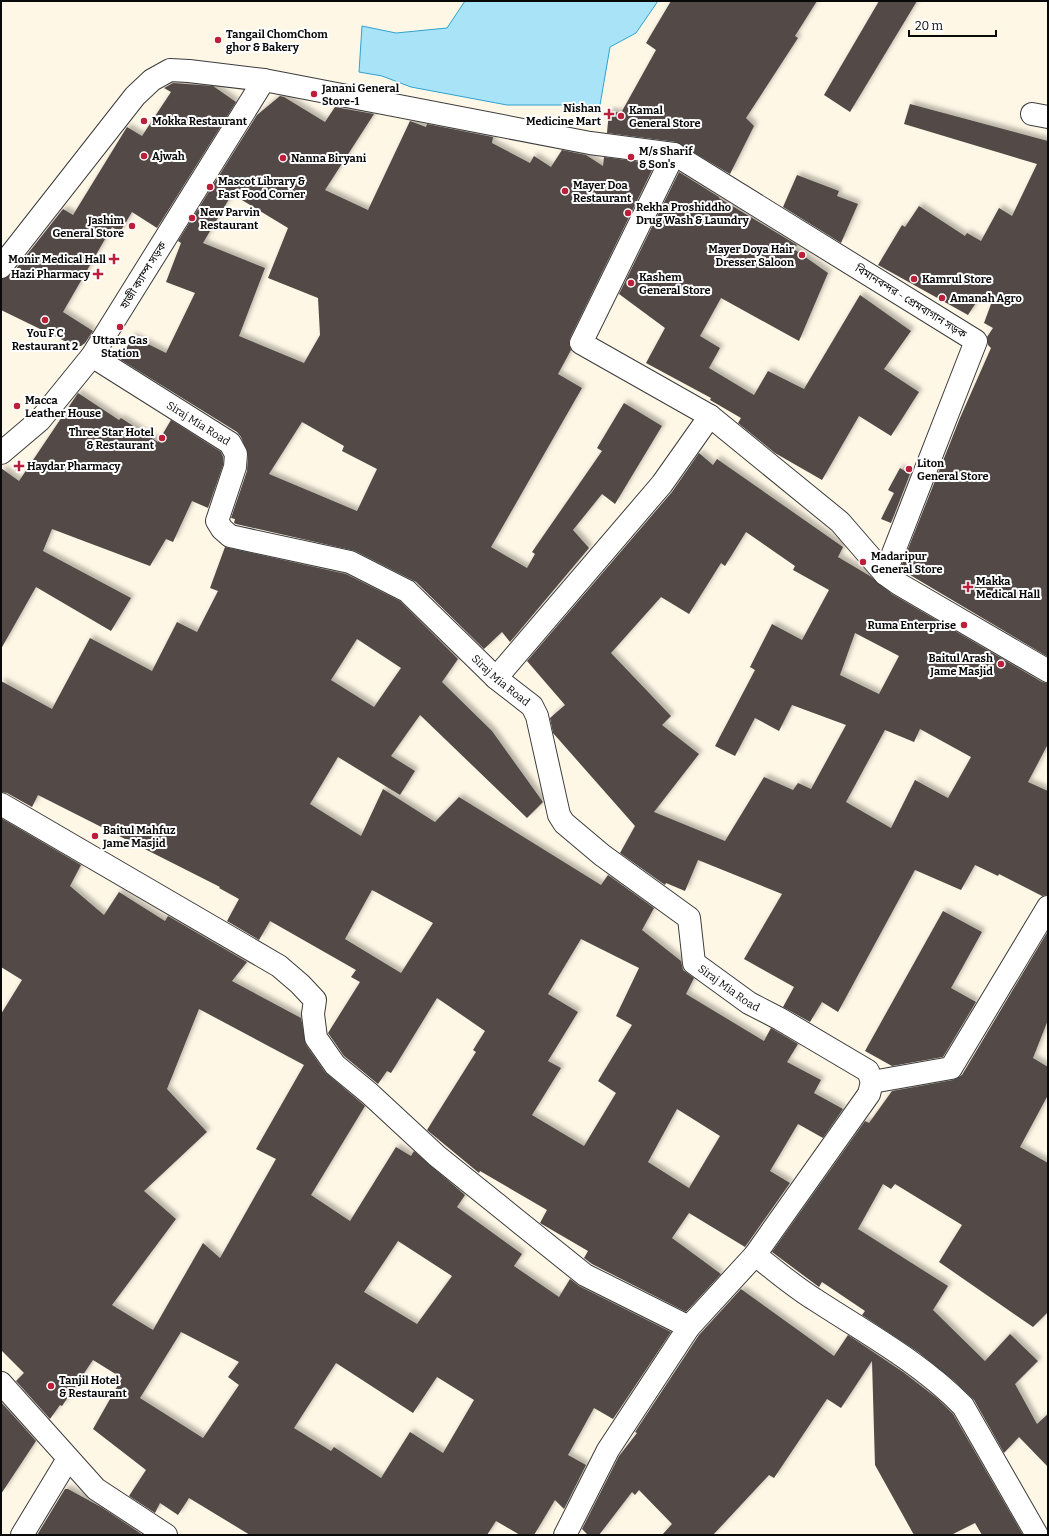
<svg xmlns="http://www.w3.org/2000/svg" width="1049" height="1536" font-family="Bitter,'Noto Sans Bengali',serif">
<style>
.water{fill:#a9e3f8;stroke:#2fa3d0}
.building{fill:#524946;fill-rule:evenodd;filter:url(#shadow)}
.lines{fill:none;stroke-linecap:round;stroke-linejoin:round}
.minor-casing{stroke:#3c3c3c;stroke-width:24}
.minor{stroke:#fff;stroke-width:22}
.poi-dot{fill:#bb1f39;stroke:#fff;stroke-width:1.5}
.labels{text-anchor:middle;stroke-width:4;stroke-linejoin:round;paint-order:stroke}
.poi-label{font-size:11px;font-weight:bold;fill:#090909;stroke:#fff;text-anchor:start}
.street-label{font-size:11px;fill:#090909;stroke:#fff}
</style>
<defs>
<filter id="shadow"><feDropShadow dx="3.5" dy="-3.5" stdDeviation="2" flood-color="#0004"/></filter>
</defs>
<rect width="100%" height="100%" fill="#fff7e6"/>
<path class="water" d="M465,1H658L636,33L610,47L600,105H507L411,87L382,76L359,72L362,26L396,33L447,28Z"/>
<g class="building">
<path d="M671,1H817L795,36L798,38L746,118L754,126L730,174L676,142L607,133L609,111L621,113L656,50L646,43Z"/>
<path d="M879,1H917L850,112L824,95Z"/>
<path d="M173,83L213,86L236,102L157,228L132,212L120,232L112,227L63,312L93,331L85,343L81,346H75L1,310V279L11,275L63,209L73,215L127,127L142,136L171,92L164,88Z"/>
<path d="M280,96L284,97L325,122L335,107L374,114L325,190L368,210L410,121L426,127L427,124L493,137L492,143L530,163L534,156L551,167L562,150L586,155L603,166L604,157L655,164L570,338L569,344L571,350L558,374L582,388L491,547L527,568L535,554L532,552L602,451L597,448L624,403L662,426L615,504L602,494L573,530L589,548L510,642L502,632L484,649L416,582L355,551L236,524L234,523L235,519L231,518L247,471L248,455L241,437L237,432L121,360L132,336L166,353L195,293L166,282L181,243L178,241L257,115ZM232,194L288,228L268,278L318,298L320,335L304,363L239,336L265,268L203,243ZM302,422L344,446L342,451L377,469L357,511L269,474Z"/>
<path d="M910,104L1048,141V657L900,569L960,418L991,348L988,345L987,337L993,328L984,323L991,304L979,298L968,315L878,265L902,225L905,227L919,206L965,236L967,233L981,241L999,208L1012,216L1037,164L904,124Z"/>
<path d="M679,172L719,197V198L797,245L794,249L828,273L799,341L721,298L700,336L720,348L709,368L754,395L768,371L804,389L860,295L911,331L884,369L919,392L891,436L859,416L822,480L775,453L738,423L741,418L710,400L711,398L646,363L665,328L619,294Z"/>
<path d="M797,175L839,191L837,196L858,204L841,243L783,207Z"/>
<path d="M78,393L119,420L121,418L158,442L171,420L221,452L223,457V465L208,508L192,501L173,542L166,539L150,566L52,529L43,551L131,598L111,631L36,587L1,649V468L19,481Z"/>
<path d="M699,453L713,465L717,459L843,547L838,557L870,576L892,594L1042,682L1048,683V744L1028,782L1048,791V895L1042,896L999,874L998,876L975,865L961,890L915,870L838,1012L822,1002L810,1022L783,1007L794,987L744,959L782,894L698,860L685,891L666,883L665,885L620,853L635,826L553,733L550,718L565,705L527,661L672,492ZM746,532L795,566L793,570L829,590L802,640L772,624L750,667L755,670L715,746L735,756L755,718L779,731L792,705L846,725L811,789L798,783L793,790L764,777L725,841L654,812L699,754L662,725L671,716L611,653L661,597L689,614L721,563L725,566ZM855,633L899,656L879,694L840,675ZM920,729L971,757L948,798L915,780L891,828L846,802L885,730L914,742Z"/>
<path d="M900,468L910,474L891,523L881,519L894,493L888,490Z"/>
<path d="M225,547L346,574L400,601L458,659L442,682L492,731L543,802L527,818L420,715L391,756L415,771L400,795L338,757L310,804L361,836L383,789L435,822L459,797L601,885L608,875L654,908L642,930L681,961L683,970L694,978L686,994L764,1041L771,1028L798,1044L787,1062L821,1080L814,1093L843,1109L823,1138L798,1124L770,1171L790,1183L745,1247L689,1213L672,1238L721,1274L686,1312L592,1264L584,1258L588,1251L540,1223L547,1210L480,1171L479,1173L427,1130L476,1052L473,1050L485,1031L437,998L391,1073L387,1071L378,1084L344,1056L328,1033L360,982L351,977L356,970L270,921L259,940L227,921L239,899L219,888L220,887L38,795L32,807L7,793L1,792V681L52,709L90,638L152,671L177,622L197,632L218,591L210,588ZM357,639L401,668L374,707L331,680ZM372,890L433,923L401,973L345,939ZM581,939L639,968L616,1016L632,1025L598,1081L616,1093L584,1146L532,1115L561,1068L548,1061L578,1012L548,994ZM677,1109L720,1136L689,1188L648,1162Z"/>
<path d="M1,818L81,865L70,886L104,915L119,892L165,921L168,916L247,962L232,981L301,1018L306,1045L325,1072L365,1106L311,1195L350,1221L396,1147L411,1156L414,1151L465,1195L457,1207L522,1254L514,1266L559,1297L570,1279L579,1286L671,1332L613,1419L594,1408L568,1455L586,1465L564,1509L555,1500L534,1535H520L496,1521L487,1535H250L189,1498L178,1515L160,1503L155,1513L129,1496L146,1470L93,1429L122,1378L93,1360L62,1406L60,1405L50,1419L16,1381L24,1373L1,1350V1014L22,980L1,967ZM199,1009L304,1065L256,1149L276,1159L220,1258L203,1243L153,1330L112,1305L176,1219L144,1191L207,1132L167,1089ZM398,1241L452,1276L417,1324L364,1292ZM181,1332L239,1362L228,1377L239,1385L203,1438L140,1398ZM336,1363L413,1413L437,1377L474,1400L443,1453L410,1432L381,1478L334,1447L331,1451L294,1428Z"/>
<path d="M943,911L982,932L951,988L976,1002L943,1057L892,1066L865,1051Z"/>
<path d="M1048,931V1020L1033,1058L1048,1067V1095L1020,1147L1048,1163V1312L1033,1327L939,1262L962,1225L895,1184L891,1189L883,1184L858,1229L948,1286L933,1310L985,1361L1010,1334L1038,1361L1015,1384L1037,1424L1048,1414V1467L1019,1437L1004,1453L974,1400L954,1381L918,1352L862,1315L865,1311L822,1282L819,1287L772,1252L865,1121L869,1123L892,1091L953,1080L962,1075Z"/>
<path d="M741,1289L834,1356L848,1335L903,1372L938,1399L953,1414L1023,1535H982L975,1523L951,1535H914L875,1465L872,1361L841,1408L827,1399L774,1478L769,1475L713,1535H662L672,1524L639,1490L635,1495L632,1492L599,1535H588L582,1529L619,1456L637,1433L635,1432L699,1335Z"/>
<path d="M1,1402L36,1441L1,1494Z"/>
<path d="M65,1489H68L101,1507L143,1535H37Z"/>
</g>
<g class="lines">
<defs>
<g id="minor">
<path d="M1032,114L1048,117"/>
<path d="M674,154L976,341L885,574"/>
<path d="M1,267L135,96L152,80L170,70L189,71L264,80L590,143L674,154L581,343L710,416L840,522L885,574L899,584L1048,671"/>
<path id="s1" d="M92,356L230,443L236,454L235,467L217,521L222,529L230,536L350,562L407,591L496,678L532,706L537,716L559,815L564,823L602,855L689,918L694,963L749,1003L780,1019L868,1071L872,1082"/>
<path d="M1,453L40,420L92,356L264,80"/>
<path d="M496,678L662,484L710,416"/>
<path d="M1,804L279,966L300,984L315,1000L313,1014L316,1038L335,1065L369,1093L437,1156L585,1275L689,1327"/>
<path d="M872,1082L951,1068L1048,907"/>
<path d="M755,1255C775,1270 793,1286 814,1299C866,1333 920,1362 963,1406L1037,1535"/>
<path d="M1,1383L96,1489L166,1535"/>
<path d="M22,1535L68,1459"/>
<path d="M565,1535L608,1450L689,1327L755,1255L869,1094L872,1082"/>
</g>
</defs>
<use href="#minor" class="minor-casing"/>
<use href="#minor" class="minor"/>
</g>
<g class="poi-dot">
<circle cx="218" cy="40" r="4"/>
<circle cx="314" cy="94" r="4"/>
<path d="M607 108h4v4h4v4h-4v4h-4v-4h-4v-4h4z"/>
<circle cx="621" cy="116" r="4"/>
<circle cx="144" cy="121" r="4"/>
<circle cx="144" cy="156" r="4"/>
<circle cx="631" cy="157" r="4"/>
<circle cx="283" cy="158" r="4"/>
<circle cx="210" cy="187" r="4"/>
<circle cx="565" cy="191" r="4"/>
<circle cx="628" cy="213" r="4"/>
<circle cx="192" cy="218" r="4"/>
<circle cx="132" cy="226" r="4"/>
<circle cx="802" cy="255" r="4"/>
<path d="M112 253h4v4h4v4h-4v4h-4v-4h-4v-4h4z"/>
<path d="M96 268h4v4h4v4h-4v4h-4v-4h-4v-4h4z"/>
<circle cx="914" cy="279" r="4"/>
<circle cx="631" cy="283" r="4"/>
<circle cx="942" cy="298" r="4"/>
<circle cx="45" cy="320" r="4"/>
<circle cx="120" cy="327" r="4"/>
<circle cx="17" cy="406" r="4"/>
<circle cx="162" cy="438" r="4"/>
<path d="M17 460h4v4h4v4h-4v4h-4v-4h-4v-4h4z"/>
<circle cx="909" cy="469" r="4"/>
<circle cx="863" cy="562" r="4"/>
<path d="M966 581h4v4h4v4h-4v4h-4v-4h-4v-4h4z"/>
<circle cx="964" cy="625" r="4"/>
<circle cx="1001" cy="664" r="4"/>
<circle cx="95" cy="836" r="4"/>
<circle cx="51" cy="1386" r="4"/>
</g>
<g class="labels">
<g class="poi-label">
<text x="226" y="38">Tangail ChomChom<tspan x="226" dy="13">ghor &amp; Bakery</tspan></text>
<text x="322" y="92">Janani General<tspan x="322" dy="13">Store-1</tspan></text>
<text x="601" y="112" text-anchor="end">Nishan<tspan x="601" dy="13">Medicine Mart</tspan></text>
<text x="629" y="114">Kamal<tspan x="629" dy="13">General Store</tspan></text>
<text x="152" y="125">Mokka Restaurant</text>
<text x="639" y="155">M/s Sharif<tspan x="639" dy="13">&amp; Son's</tspan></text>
<text x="152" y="160">Ajwah</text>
<text x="291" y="162">Nanna Biryani</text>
<text x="218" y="185">Mascot Library &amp;<tspan x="218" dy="13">Fast Food Corner</tspan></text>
<text x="573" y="189">Mayer Doa<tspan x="573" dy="13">Restaurant</tspan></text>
<text x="636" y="211">Rekha Proshiddho<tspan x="636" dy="13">Drug Wash &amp; Laundry</tspan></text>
<text x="200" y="216">New Parvin<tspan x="200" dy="13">Restaurant</tspan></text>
<text x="124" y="224" text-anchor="end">Jashim<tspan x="124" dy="13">General Store</tspan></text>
<text x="794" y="253" text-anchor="end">Mayer Doya Hair<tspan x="794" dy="13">Dresser Saloon</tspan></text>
<text x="106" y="263" text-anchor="end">Monir Medical Hall</text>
<text x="90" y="278" text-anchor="end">Hazi Pharmacy</text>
<text x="639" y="281">Kashem<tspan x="639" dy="13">General Store</tspan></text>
<text x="922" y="283">Kamrul Store</text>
<text x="950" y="302">Amanah Agro</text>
<text x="45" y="337" text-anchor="middle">You F C<tspan x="45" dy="13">Restaurant 2</tspan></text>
<text x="120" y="344" text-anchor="middle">Uttara Gas<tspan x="120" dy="13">Station</tspan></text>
<text x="25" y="404">Macca<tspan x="25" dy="13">Leather House</tspan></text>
<text x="154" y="436" text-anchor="end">Three Star Hotel<tspan x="154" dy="13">&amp; Restaurant</tspan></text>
<text x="917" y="467">Liton<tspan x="917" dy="13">General Store</tspan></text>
<text x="27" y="470">Haydar Pharmacy</text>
<text x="871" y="560">Madaripur<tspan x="871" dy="13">General Store</tspan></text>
<text x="976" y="585">Makka<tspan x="976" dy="13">Medical Hall</tspan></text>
<text x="956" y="629" text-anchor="end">Ruma Enterprise</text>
<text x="993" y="662" text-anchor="end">Baitul Arash<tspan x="993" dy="13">Jame Masjid</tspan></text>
<text x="103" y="834">Baitul Mahfuz<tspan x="103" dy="13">Jame Masjid</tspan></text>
<text x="59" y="1384">Tanjil Hotel<tspan x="59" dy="13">&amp; Restaurant</tspan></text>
</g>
<g class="street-label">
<text transform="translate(143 275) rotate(-58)" y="4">হাজী ক্যাম্প সড়ক</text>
<text transform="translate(911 301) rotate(32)" y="4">বিমানবন্দর - প্রেমবাগান সড়ক</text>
<text dy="4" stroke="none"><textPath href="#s1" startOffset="126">Siraj Mia Road</textPath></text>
<text dy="4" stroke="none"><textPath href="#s1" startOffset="582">Siraj Mia Road</textPath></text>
<text dy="4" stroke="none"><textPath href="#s1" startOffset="990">Siraj Mia Road</textPath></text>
</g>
</g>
<rect width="1049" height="1536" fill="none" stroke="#090909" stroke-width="4"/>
<path d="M909 30v6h87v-6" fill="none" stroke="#090909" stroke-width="2"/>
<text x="915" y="30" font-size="12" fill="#090909" stroke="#ffffff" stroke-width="3" paint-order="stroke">20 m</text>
</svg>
